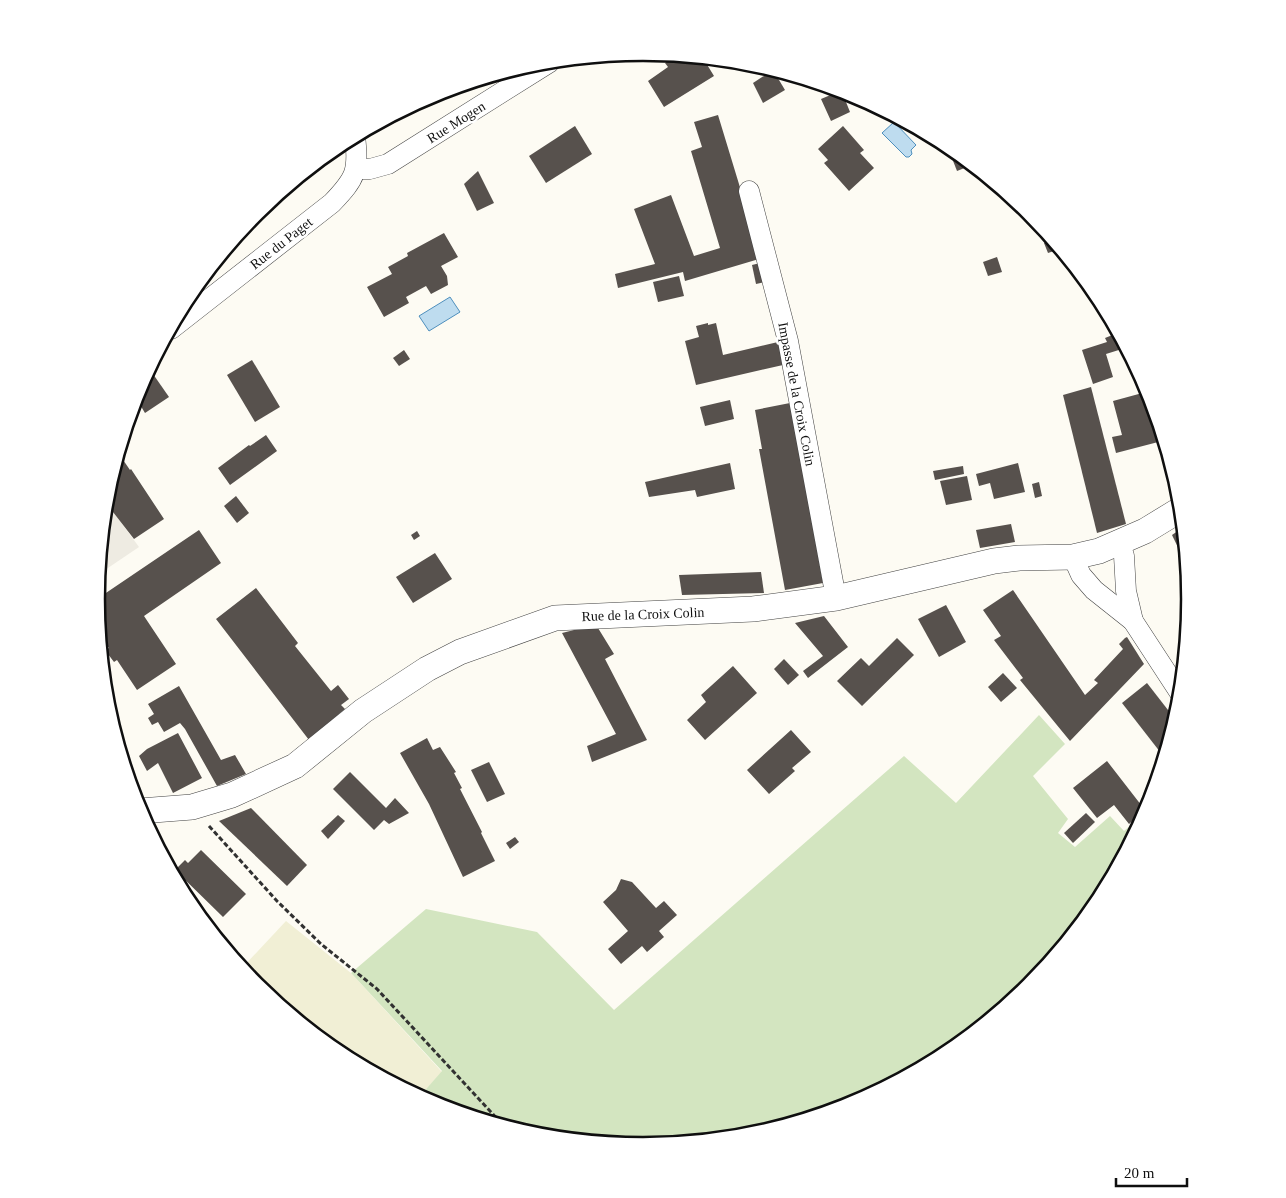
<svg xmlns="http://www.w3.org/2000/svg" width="1286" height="1198" font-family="Georgia,serif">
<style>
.farmland{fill:#f1efd5}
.green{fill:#d3e5c0}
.plaza{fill:#eeebe2}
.water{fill:#bedcef;stroke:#4e8fbd}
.building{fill:#57514d}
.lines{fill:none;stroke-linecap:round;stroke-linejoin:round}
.minor-casing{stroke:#424242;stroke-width:21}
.tertiary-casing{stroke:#424242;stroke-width:26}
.path{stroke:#313131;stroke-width:3;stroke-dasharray:5 2.5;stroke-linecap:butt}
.minor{stroke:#fff;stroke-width:20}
.tertiary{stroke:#fff;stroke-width:25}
.labels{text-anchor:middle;stroke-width:5;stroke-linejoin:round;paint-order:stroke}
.street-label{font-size:14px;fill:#0f0f0f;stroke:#fff}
.rim{fill:none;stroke:#0f0f0f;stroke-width:2.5}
</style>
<rect width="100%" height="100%" fill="#fdfbf3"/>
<path class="farmland" d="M286,921L351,973L442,1072L420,1096L339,1053L256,985L242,968Z"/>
<path class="green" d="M1039,715L1065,744L1033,776L1068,819L1058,833L1075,847L1110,816L1124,831L1146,812L1097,903L1029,986L946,1054L852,1104L749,1135L643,1145L536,1135L434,1104L420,1096L442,1071L351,973L426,909L537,932L614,1010L904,756L956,803Z"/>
<path class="plaza" d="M106,502L139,547L99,574Z"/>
<g class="water">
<path d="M894,122L916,145L911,150L912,154L909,157H906L882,133Z"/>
<path d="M450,297L460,312L429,331L419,316Z"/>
</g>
<g class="building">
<path d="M676,56L703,58L714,76L664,107L648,81L668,67L665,63Z"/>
<path d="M773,70L785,90L763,103L753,83Z"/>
<path d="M840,91L857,97L846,102L850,112L831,121L821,99Z"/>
<path d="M718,115L749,217L759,259L685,281L683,272L618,288L615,274L655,264L634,209L671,195L694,256L720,248L691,151L702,147L694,122Z"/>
<path d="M575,126L592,154L546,183L529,156Z"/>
<path d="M843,126L864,150L860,153L874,168L849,191L824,163L828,160L818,149Z"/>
<path d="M955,151L972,165L957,171L950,153Z"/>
<path d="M309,169L312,173L281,197L278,195Z"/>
<path d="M478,171L494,203L477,211L464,184Z"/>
<path d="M444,233L458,257L441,266L447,276L448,285L431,294L426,286L406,297L409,303L384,317L367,287L392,274L388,267L408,256L407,253Z"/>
<path d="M1050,241L1054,251L1048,253L1044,243Z"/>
<path d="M997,257L1002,272L988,276L983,262Z"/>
<path d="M760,263L765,282L756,284L752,265Z"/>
<path d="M679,276L684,296L658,302L653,282Z"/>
<path d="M1087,284L1098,296L1104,308L1097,311Z"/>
<path d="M708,323V325L716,323L723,355L778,342L783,365L696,385L685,341L699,337L696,326Z"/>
<path d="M1115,334L1122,349L1106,354L1113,377L1093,384L1082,350L1107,342L1105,338Z"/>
<path d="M404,350L410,359L399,366L393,358Z"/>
<path d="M252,360L280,407L255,422L227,375Z"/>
<path d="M153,374L169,397L145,413L136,398L143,382Z"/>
<path d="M1091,387L1126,524L1097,533L1063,395Z"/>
<path d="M1146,392L1156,429L1158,428L1162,441L1116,453L1112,437L1122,435L1113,401Z"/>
<path d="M730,400L734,419L705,426L700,407Z"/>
<path d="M790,403L823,583L785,590L759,449H762L755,410Z"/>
<path d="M266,435L277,451L230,485L218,468L249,445L250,446Z"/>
<path d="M119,454L130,470L131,469L164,519L134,539L106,503L107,492Z"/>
<path d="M730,463L735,489L697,497L695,490L649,497L645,482Z"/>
<path d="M1018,463L1025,492L994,499L990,483L979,486L976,474Z"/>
<path d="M963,466L964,474L935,480L933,471Z"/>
<path d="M967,476L972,500L946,505L940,481Z"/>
<path d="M1039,482L1042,496L1035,498L1032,484Z"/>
<path d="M236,496L249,513L237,523L224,506Z"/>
<path d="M1011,524L1015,542L980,548L976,530Z"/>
<path d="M1182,528L1186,564L1172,535Z"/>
<path d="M199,530L221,563L144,616L176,664L137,690L117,660L114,662L105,650L109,648L100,636L97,599Z"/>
<path d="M417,531L420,536L414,540L411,535Z"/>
<path d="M435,553L452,579L413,603L396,577Z"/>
<path d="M761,572L764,593L682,595L679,575Z"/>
<path d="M256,588L298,643L295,646L331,691L338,685L349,699L341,705L345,709L309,740L216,619Z"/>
<path d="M1013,590L1085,695L1098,683L1094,680L1123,649L1119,644L1125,638L1127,637L1144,664L1070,741L1020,680L1023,678L994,640L1001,636L983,610Z"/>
<path d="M946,605L966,642L939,657L918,619Z"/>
<path d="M824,616L848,647L808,678L803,671L823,656L795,623Z"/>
<path d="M586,627L587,629L598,628L614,654L605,659L647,740L592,762L587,746L616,734L562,633Z"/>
<path d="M897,638L914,655L862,706L837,681L861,658L869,666Z"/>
<path d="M784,659L799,675L788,685L774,669Z"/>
<path d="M733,666L757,693L705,740L687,720L706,702L701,695Z"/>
<path d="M1003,673L1017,688L1001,702L988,687Z"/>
<path d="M1147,683L1175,719L1164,757L1122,703Z"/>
<path d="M179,686L221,760L235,755L246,774L217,786L185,729L180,723L164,732L158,722L152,725L148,718L154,714L148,704Z"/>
<path d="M791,730L811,752L792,768L795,771L769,794L747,770Z"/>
<path d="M178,733L202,778L173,793L158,763L147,771L139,756L147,749Z"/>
<path d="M427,738L433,750L440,747L456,772L454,773L462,788L460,789L482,832L481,833L495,861L463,877L429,804L400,753Z"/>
<path d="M1107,761L1145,810L1129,824L1114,805L1097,818L1073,788Z"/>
<path d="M489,762L505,794L487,802L471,770Z"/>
<path d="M350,772L386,808L395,798L409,813L389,824L384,820L374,830L333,789Z"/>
<path d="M251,808L307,865L287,886L219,821Z"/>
<path d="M1086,813L1095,822L1073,843L1064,833Z"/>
<path d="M338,815L345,821L328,839L321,831Z"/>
<path d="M515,837L519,842L510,849L506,843Z"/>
<path d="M201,850L246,894L223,917L175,870L185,860L188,863Z"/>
<path d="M621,879L632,882L656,908L664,901L677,915L659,931L664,937L647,952L642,946L621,964L608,949L628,931L603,902L616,890Z"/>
</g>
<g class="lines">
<defs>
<g id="minor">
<path d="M357,169H370L388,164L550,62"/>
<path d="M749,191L788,341L836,598"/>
<path d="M171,329L332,203C356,178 359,171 355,136"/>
<path d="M1120,543L1124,556L1126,591L1133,621"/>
<path d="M1073,557L1081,575L1094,590L1133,621L1180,693"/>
</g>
<path id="tertiary" d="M140,811L192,807L232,795L295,766L363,711L427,669L460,652L555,618L753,609L836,598L994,561L1019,558L1073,557L1099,551L1145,531L1181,509"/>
</defs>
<use href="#minor" class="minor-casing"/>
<use href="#tertiary" class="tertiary-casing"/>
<path class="path" d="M209,826L277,901L321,944L377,989L503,1125"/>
<use href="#minor" class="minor"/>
<use href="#tertiary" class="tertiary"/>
</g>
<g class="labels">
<g class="street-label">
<text transform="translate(456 122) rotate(-32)" y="5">Rue Mogen</text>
<text transform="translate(281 243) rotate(-38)" y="5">Rue du Paget</text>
<text transform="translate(797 394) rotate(79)" y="5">Impasse de la Croix Colin</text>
<text transform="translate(643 614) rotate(-2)" y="5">Rue de la Croix Colin</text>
</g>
</g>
<path d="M0 0H1286V1198H0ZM105 599a538 538 0 1 1 1076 0a538 538 0 1 1-1076 0Z" fill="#fff" fill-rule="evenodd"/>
<path class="rim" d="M105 599a538 538 0 1 1 1076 0a538 538 0 1 1-1076 0Z"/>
<path d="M1116 1178v8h71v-8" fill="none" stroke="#0f0f0f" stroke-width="2.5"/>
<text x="1124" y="1178" font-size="15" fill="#0f0f0f" stroke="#ffffff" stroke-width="4" paint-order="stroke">20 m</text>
</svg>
